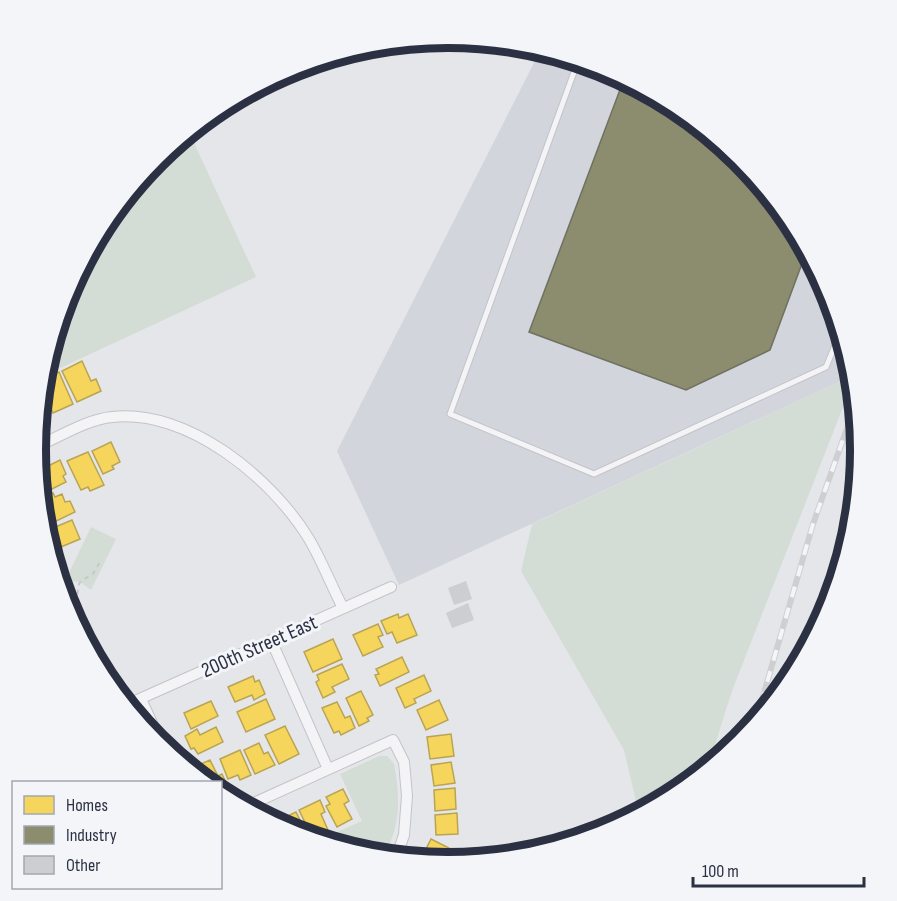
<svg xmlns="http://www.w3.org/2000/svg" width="897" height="901" font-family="'Sofia Sans Condensed',sans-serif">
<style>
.built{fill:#d3d5dc}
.green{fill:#d4ddd5}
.homes{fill:#f6d55c;stroke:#b9a454;stroke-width:1.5}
.industry{fill:#8c8c6e;stroke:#6f7161;stroke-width:1.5}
.building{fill:#cdced1}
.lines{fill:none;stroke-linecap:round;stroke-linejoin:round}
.lane-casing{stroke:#c3c4c7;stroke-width:7}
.street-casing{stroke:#c3c4c7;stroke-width:12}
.path{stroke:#c6c7cb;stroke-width:2;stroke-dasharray:4.5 4.5;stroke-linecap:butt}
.lane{stroke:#f4f4f6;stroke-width:5}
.street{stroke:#f4f4f6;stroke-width:10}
.rail-casing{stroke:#cecfd1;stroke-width:6}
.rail{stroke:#f3f5f8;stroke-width:4;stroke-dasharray:11;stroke-linecap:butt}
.labels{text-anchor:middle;stroke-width:6;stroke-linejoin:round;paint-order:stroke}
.street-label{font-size:21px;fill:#2b3143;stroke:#f3f5f8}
.rim{fill:none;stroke:#2b3143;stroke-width:8}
</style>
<rect width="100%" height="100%" fill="#e5e6e9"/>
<path class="built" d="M541,49L607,70L678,108L740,159L792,222L830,293L854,375L399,585L337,451Z"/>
<g class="green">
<path d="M189,132L256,277L43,376L68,292L106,221L157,159Z"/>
<path d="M854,375V379L732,691L707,770L677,794L639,814L624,750L521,571L532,524Z"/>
<path d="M91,527L116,539L91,590L80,582L65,581Z"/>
<path d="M379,756H387L394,764C400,793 402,833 381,856L368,855L345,848L337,832L362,821L340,774Z"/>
</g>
<g class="homes">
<path d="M82,361L91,381L96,379L101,391L77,402L62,371Z"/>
<path d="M59,372L73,404L53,413L42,389L43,379Z"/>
<path d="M41,399L49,416L39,420Z"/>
<path d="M111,442L120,462L112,466L114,469L103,474L92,451Z"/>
<path d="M88,452L104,485L90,491L88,487L81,490L67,461Z"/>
<path d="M60,460L66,474L63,476L66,482L40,495L38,471Z"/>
<path d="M53,493L55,497L62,494L65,502L70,501L75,512L48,525L43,514L46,512L41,498Z"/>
<path d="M72,520L80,539L61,547L53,528Z"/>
<path d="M398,614L399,618L408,614L417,635L397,643L392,632L387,634L381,621Z"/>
<path d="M378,624L383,635L378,637L383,647L363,656L353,635Z"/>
<path d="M333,639L342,659L313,672L304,652Z"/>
<path d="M402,657L409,672L380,686L375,675L379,674L376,669Z"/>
<path d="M342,664L349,679L332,687L335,692L323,698L316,682L319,680L317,675Z"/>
<path d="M424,675L431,691L414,699L416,703L405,708L396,688Z"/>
<path d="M253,676L255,682L259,680L265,694L254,700L252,695L235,702L228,687Z"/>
<path d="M361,691L373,715L367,718L369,721L359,726L346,698Z"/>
<path d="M266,699L275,719L246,732L237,712Z"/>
<path d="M439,700L448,720L426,730L417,710Z"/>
<path d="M211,701L218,716L191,729L184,713Z"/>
<path d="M337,702L345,718L350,716L355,728L341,735L339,731L334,733L322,708Z"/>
<path d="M285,726L299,754L279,764L265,735Z"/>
<path d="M216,727L223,742L198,754L194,748L191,749L185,736L197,729L200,735Z"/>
<path d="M451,734L454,756L430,759L427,737Z"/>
<path d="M259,743L264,754L268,752L275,765L255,774L244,750Z"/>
<path d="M240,750L251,775L240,780L238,775L228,779L220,759Z"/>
<path d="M210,760L218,776L222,774L227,785L220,789V782H206L198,776L194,767Z"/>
<path d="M451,762L455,783L434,786L431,765Z"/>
<path d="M455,788L456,809L435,811L434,790Z"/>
<path d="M343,789L349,801L344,804L352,819L337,827L326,806L330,804L326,797Z"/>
<path d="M320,800L325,812L321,814L328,830L312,837L299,810Z"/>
<path d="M296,812L301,822L297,825L301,835L279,825L277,821Z"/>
<path d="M457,813L458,834L436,835L435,815Z"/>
<path d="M336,839L339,846L328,843Z"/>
<path d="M431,839L459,853L455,862H439L427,856L429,851L426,849Z"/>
</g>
<path class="industry" d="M624,79L678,108L740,159L792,222L807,250L770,350L686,390L529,332Z"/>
<g class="building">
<path d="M466,581L472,599L454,605L448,588Z"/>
<path d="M468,603L474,620L452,628L446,613Z"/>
</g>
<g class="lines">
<defs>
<path id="lane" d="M578,61L450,414L594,474L826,367L841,331"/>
<g id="street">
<path d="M36,447C59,437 88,419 112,417C187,408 272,478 309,539C322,561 331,585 343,608"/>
<path d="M70,612L74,616"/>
<path d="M271,640L328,769"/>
<path d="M141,699L163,747"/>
<path d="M126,705L391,587"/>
<path d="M245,807L393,740L404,762L407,796L404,835L396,858"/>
</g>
</defs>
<use href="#lane" class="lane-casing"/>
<use href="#street" class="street-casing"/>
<path class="path" d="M76,603L79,584L81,581L93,574L101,560"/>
<use href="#lane" class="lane"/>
<use href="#street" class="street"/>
<defs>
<path id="rail" d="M755,724L813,524L856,403"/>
</defs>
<use href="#rail" class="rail-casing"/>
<use href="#rail" class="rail"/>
</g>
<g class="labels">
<g class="street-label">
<text transform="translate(259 646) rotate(-24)" y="7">200th Street East</text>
</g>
</g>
<path d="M0 0H897V901H0ZM46 450a402 402 0 1 1 804 0a402 402 0 1 1-804 0Z" fill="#f3f5f8" fill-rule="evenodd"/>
<path class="rim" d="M46 450a402 402 0 1 1 804 0a402 402 0 1 1-804 0Z"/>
<rect x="12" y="781" width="210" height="108" fill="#f3f5f8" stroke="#a3a7b0" stroke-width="1.5"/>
<rect x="24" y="796" width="30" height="18" fill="#f6d55c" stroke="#a3a7b0" stroke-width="1.5"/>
<text x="66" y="811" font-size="18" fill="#2b3143">Homes</text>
<rect x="24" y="826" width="30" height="18" fill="#8c8c6e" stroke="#a3a7b0" stroke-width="1.5"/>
<text x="66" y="841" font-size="18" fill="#2b3143">Industry</text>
<rect x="24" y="856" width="30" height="18" fill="#cdced1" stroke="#a3a7b0" stroke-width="1.5"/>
<text x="66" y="871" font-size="18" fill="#2b3143">Other</text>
<path d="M693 877v9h171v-9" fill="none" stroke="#2b3143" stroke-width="3"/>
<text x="702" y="877" font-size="18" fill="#2b3143" stroke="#f3f5f8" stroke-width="4.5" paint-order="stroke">100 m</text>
</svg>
